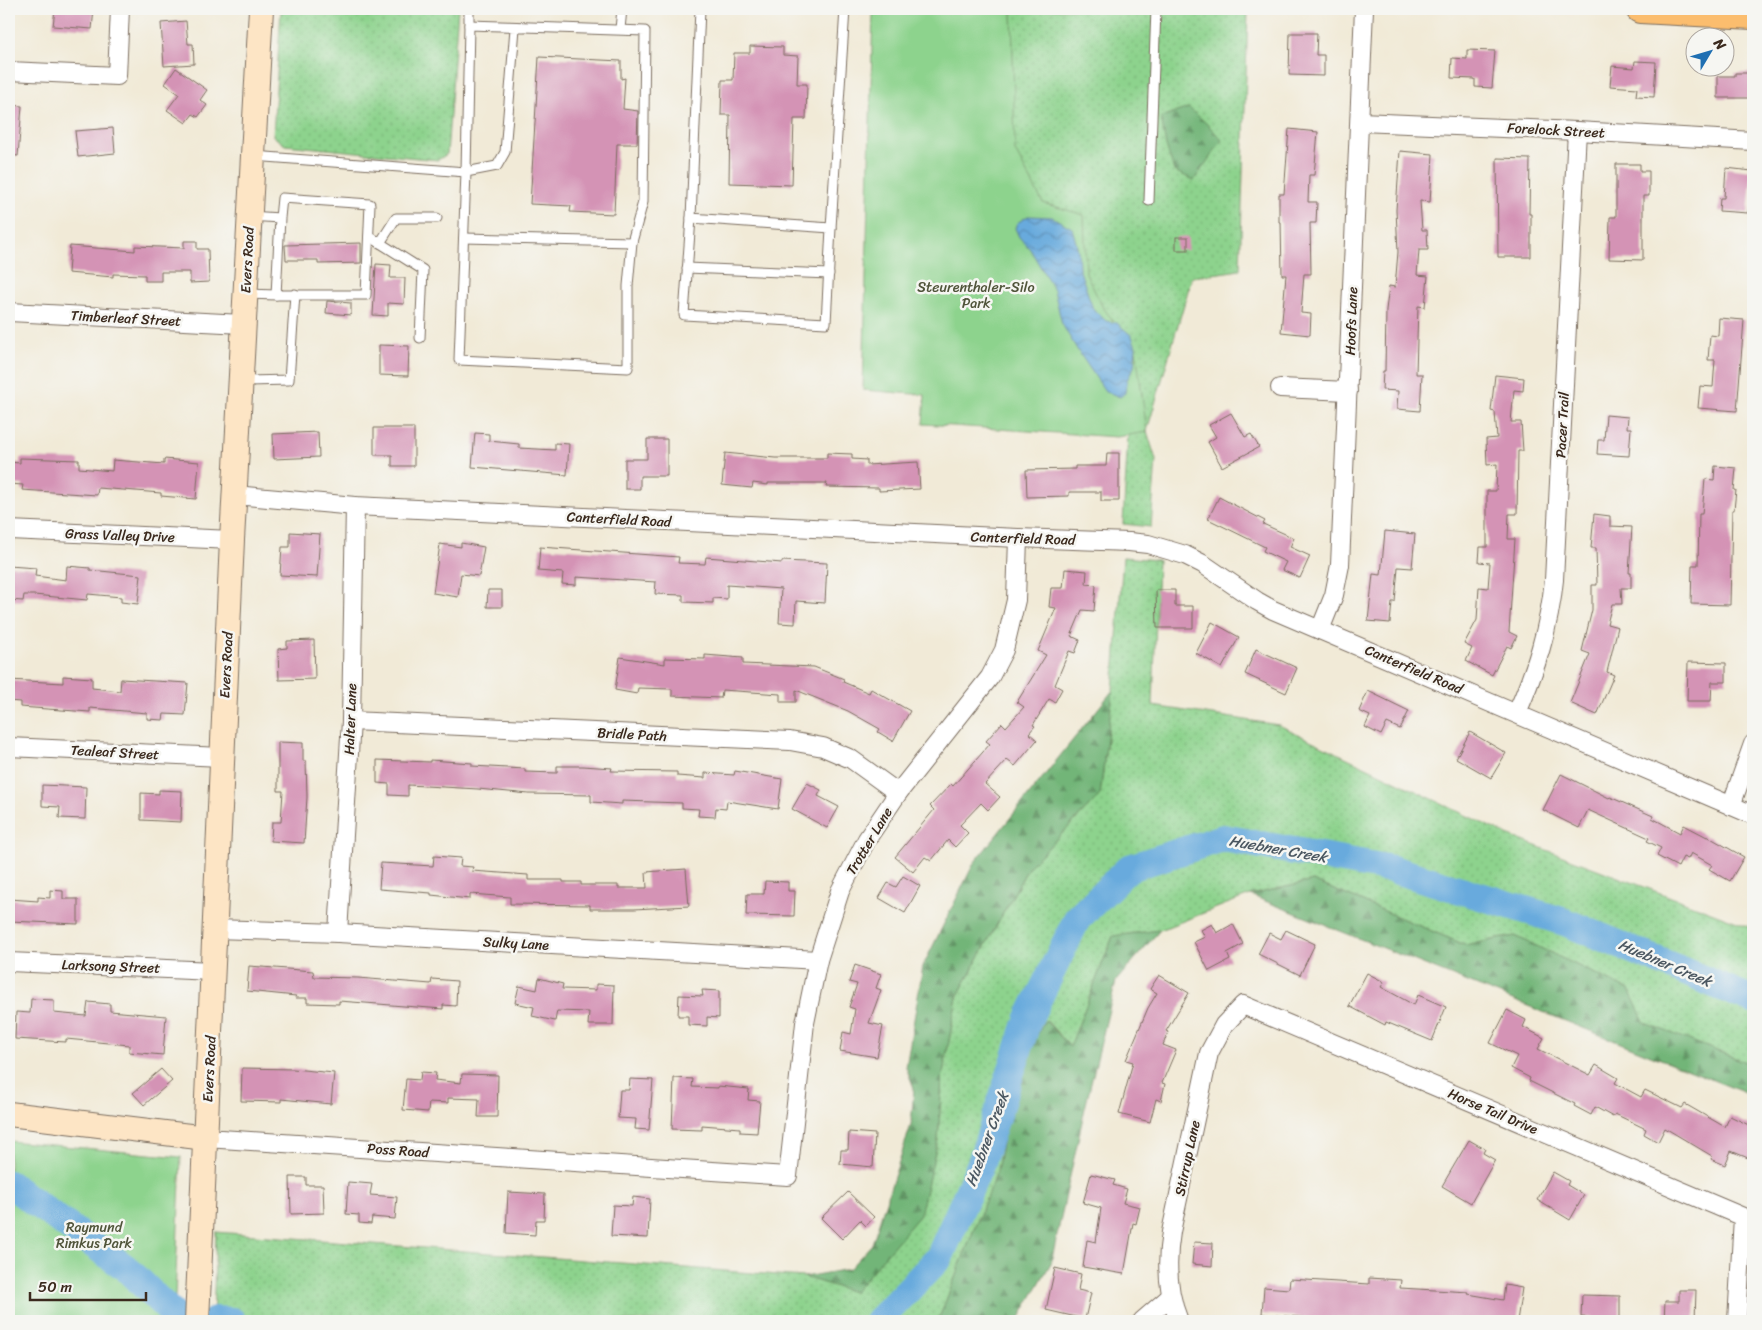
<svg xmlns="http://www.w3.org/2000/svg" width="1762" height="1330" font-family="Sriracha,sans-serif">
<style>
.grass{fill:url(#grass-dots);stroke:#647e56}
.forest{fill:url(#forest-firs);stroke:#56704b}
.green{fill:#8dd38d;stroke:#647e56}
.water{fill:url(#water-waves);stroke:#526a7e}
.lines{fill:none;stroke-linecap:round;stroke-linejoin:round}
.river{stroke:#68aadd;stroke-width:28}
.building{fill:#d493b5}
.lane-casing{stroke:#7b6d5f;stroke-width:11}
.street-casing{stroke:#7b6d5f;stroke-width:20}
.secondary-casing{stroke:#7b6d5f;stroke-width:26}
.primary-casing{stroke:#7b6d5f;stroke-width:30}
.lane{stroke:#fff;stroke-width:9}
.street{stroke:#fff;stroke-width:18}
.secondary{stroke:#fde5c5;stroke-width:24}
.primary{stroke:#fbbd6e;stroke-width:28}
.labels{text-anchor:middle;stroke-width:5;stroke-linejoin:round;paint-order:stroke}
.street-label{font-size:14px;fill:#3b2a1e;stroke:#f6f6f2}
.park-label{font-size:14px;fill:#50543a;stroke:#f6f6f2}
.water-label{font-size:15px;font-style:italic;fill:#4b5761;stroke:#f6f6f2}
</style>
<defs>
<pattern id="grass-dots" width="8" height="8" patternUnits="userSpaceOnUse" patternTransform="scale(1.25)"><rect width="8" height="8" fill="#8dd38d"/><path d="M2 2h.1M6 6h.1" fill="none" stroke="#7bb579" stroke-width="1.8" stroke-linecap="round"/></pattern>
<pattern id="forest-firs" width="22" height="20" patternUnits="userSpaceOnUse" patternTransform="scale(1.25)"><rect width="22" height="20" fill="#72b578"/><path d="M5 1l3.5 6h-7zM16 11l3.5 6h-7z" fill="#5f9362"/></pattern>
<pattern id="water-waves" width="16" height="10" patternUnits="userSpaceOnUse" patternTransform="scale(1.25)"><rect width="16" height="10" fill="#68aadd"/><path d="M0 5q4-4 8 0t8 0" fill="none" stroke="#578bb3"/></pattern>
</defs>
<rect width="100%" height="100%" fill="#f6f6f2"/>
<filter id="ink" filterUnits="userSpaceOnUse"><feTurbulence type="fractalNoise" baseFrequency=".02" numOctaves="2"/><feDisplacementMap in="SourceGraphic" scale="10" xChannelSelector="R" yChannelSelector="G"/><feConvolveMatrix kernelMatrix="1 2 1 2 8 2 1 2 1" color-interpolation-filters="sRGB"/></filter>
<filter id="wash" filterUnits="userSpaceOnUse"><feTurbulence type="fractalNoise" baseFrequency=".0096" numOctaves="4" result="noise"/><feDisplacementMap in="SourceGraphic" scale="20" xChannelSelector="R" yChannelSelector="G"/><feGaussianBlur stdDeviation="1.12" result="paint"/><feColorMatrix in="noise" values="0 0 0 0 0 0 0 0 0 0 0 0 0 0 0 0 0 1.4 0 .05"/><feComposite in="paint" operator="in"/></filter>
<g filter="url(#wash)">
<rect width="100%" height="100%" fill="#f1ead7"/>
<g class="grass">
<path d="M281,9H458L447,154L438,160L285,145L273,136Z"/>
<path d="M942,9H1248L1240,270L1192,277L1147,431L1156,460L1151,527L1123,524L1128,435L1105,391L1058,238Z"/>
<path d="M1123,557L1158,560L1153,706L1279,725L1507,835L1753,928V1065L1644,1023L1629,990L1515,936L1465,945L1313,881L1250,895L1160,930L1113,936L1070,1047L1046,1020L1014,1080L997,1171L938,1321H213L216,1232L804,1277L854,1292L938,1140L942,1079L957,997L1028,868L1100,795L1113,690Z"/>
</g>
<g class="forest">
<path d="M1189,108L1207,124L1222,140L1194,180L1174,171L1166,146L1161,117Z"/>
<path d="M1113,690L1100,795L1028,868L957,997L942,1079L938,1140L920,1215L854,1292L804,1277L849,1269L872,1244L911,1125L914,1088L906,1067L923,966L974,863Z"/>
<path d="M1313,881L1465,945L1515,936L1629,990L1645,1023L1753,1065V1096L1250,895Z"/>
<path d="M1160,930L1116,981L1085,1108L1051,1263L1018,1321H938L997,1171L1014,1080L1045,1020L1070,1047L1113,936Z"/>
</g>
<g class="green">
<path d="M873,9H1012L1015,151L1043,203L1084,215L1086,273L1102,306L1136,351L1147,432L1117,437L923,424L925,395L863,390Z"/>
<path d="M9,1141L181,1157L174,1321H9Z"/>
</g>
<path class="water" d="M1028,216L1052,217L1072,228L1078,250L1079,268L1093,309L1106,321L1117,323L1132,336L1136,347L1134,367L1127,380L1125,393L1120,397L1105,391L1078,351L1062,324L1054,290L1030,249L1019,237L1015,228L1017,223Z"/>
<g class="lines">
<g class="river">
<path d="M9,1184L126,1268L175,1316"/>
<path d="M215,1320L232,1321"/>
<path d="M878,1321L939,1258L981,1163L1028,1020L1077,919L1129,868L1223,838L1392,869L1565,922L1753,1000"/>
</g>
</g>
<g id="blocks">
<g class="building">
<path d="M55,9H94L92,29L53,26Z"/>
<path d="M186,21L188,44H193L194,64L164,66L161,23Z"/>
<path d="M1290,33H1317L1316,55H1324V76L1289,75Z"/>
<path d="M750,46L783,47V55L798,56L797,84H807L806,119H794L792,185L729,183L730,115H721L722,80H733L734,53H750Z"/>
<path d="M1467,50L1495,51L1492,88L1475,87V79L1451,78L1452,58L1467,59Z"/>
<path d="M539,57L621,61V79L625,78L623,109L638,111L637,144H617L614,214L570,212L571,206L530,204Z"/>
<path d="M1635,61L1656,62L1654,97L1636,96L1637,88L1610,86L1612,66L1634,68Z"/>
<path d="M176,68L207,90L200,100L207,105L198,117L193,114L186,123L167,110L179,94L165,84Z"/>
<path d="M1735,73H1753V98H1718V76H1735Z"/>
<path d="M9,105L22,106L18,156L9,155Z"/>
<path d="M113,128L115,153L78,157L75,131Z"/>
<path d="M1289,129L1318,132L1314,175H1309L1308,202H1317L1316,223H1310L1311,274H1304L1301,313L1311,314L1310,335L1281,332L1286,275H1282L1281,222H1279V194H1284Z"/>
<path d="M1400,151L1433,154L1430,202L1420,201L1422,230H1427L1428,250H1419L1417,275L1428,276L1425,307L1418,306L1416,374H1422L1420,411L1397,409L1398,391L1382,390L1383,371H1385L1386,310L1389,286L1395,287L1398,252L1396,210Z"/>
<path d="M1497,158L1530,159L1529,214H1531V257H1498Z"/>
<path d="M1616,164H1640V171H1649V196H1643V260L1609,259L1610,217H1616Z"/>
<path d="M1726,168L1752,171L1748,213L1719,211L1720,198H1724Z"/>
<rect x="1176" y="237" width="12" height="13"/>
<path d="M184,241H197V249H208L209,282L190,283V272H161V281H145V275L113,274V277L68,273L70,246L135,251V246L184,248Z"/>
<path d="M361,243V263L318,264V260H286L285,245Z"/>
<path d="M376,264L391,265L390,278H405L404,304L388,303V316L373,315Z"/>
<path d="M327,301L351,303V315L326,313Z"/>
<path d="M1719,318L1744,320L1737,411L1698,408L1700,386L1713,387L1715,360H1708L1710,335L1718,336Z"/>
<path d="M379,345L409,346L408,376L379,375Z"/>
<path d="M1495,375L1524,378L1523,391L1514,390L1511,422H1521L1523,451H1518L1517,514H1509L1508,539H1515L1509,632L1517,636L1511,648L1507,646L1492,675L1466,661L1472,648L1464,644L1477,620L1479,587L1488,588L1490,563L1479,562L1480,547H1487V491H1496L1497,464L1487,465L1486,439L1497,438L1495,412L1491,411Z"/>
<path d="M1231,413L1245,437L1251,434L1259,447L1222,467L1208,442L1216,437L1209,425Z"/>
<path d="M1606,415L1628,417L1627,428H1631L1629,456L1597,454L1598,440H1604Z"/>
<path d="M374,428H414V466H392V455H374Z"/>
<path d="M318,432L319,457L274,459L273,434Z"/>
<path d="M475,433L489,434V441L519,444V448L555,450V443L569,444L567,475L472,467Z"/>
<path d="M647,439H667V476H640V489H625V459H647Z"/>
<path d="M725,453L775,458H827V453L852,454V459L867,460V465L918,462L920,489L879,491V488L826,487L827,483H768V485L753,483L752,488L722,485Z"/>
<path d="M1107,453H1119V501H1101V492H1069V496L1027,497L1026,470L1075,469V466H1106Z"/>
<path d="M20,458L79,460V468L112,471L113,460L164,464V459L199,462L196,499L161,496V493L98,488L97,495L22,490L23,485L9,484V462L20,463Z"/>
<path d="M1715,466L1736,468L1734,490H1736L1734,510H1732L1730,605L1691,604L1692,565H1698L1699,514H1702L1705,479L1714,480Z"/>
<path d="M1219,497L1265,521L1263,524L1294,538L1290,547L1310,556L1300,578L1282,570L1286,562L1263,551L1265,547L1208,519Z"/>
<path d="M1594,514L1610,516V526L1632,527L1629,573H1631V588H1621L1622,604H1612L1607,624L1618,627L1607,672L1614,675L1597,715L1570,703L1590,654L1582,651L1592,610V585H1597L1596,548H1591Z"/>
<path d="M1385,531L1415,534L1412,568L1398,567L1395,602H1392L1390,623L1368,621L1373,574L1381,575Z"/>
<path d="M290,532L320,534L317,577L280,575L282,547H290Z"/>
<path d="M461,543L484,547L479,576L461,574L458,597L433,593L440,544L461,547Z"/>
<path d="M540,547L679,557L678,563L705,564L706,557L782,563V561L827,563L825,603L796,601L795,624L779,623L781,589L727,585V599L713,598V603L683,602V595L655,594L656,582L576,577V585L562,584L563,573L538,571Z"/>
<path d="M9,566L36,568L35,576L66,580L67,566L90,568V570L141,575L138,604L121,602V597L88,594L87,600L34,595H24L23,601L9,600Z"/>
<path d="M1065,569L1087,571L1086,584L1096,585L1094,611L1082,610L1071,636L1080,640L1075,653L1069,651L1055,685L1062,689L1055,702L1049,699L1033,725L1035,726L1029,733L1037,740L1015,766L1007,760L985,784L1000,797L988,810L981,803L960,825L968,833L955,847L948,840L931,861L925,857L913,872L895,857L934,810L930,806L951,784L953,786L990,744L986,741L1002,723L1006,727L1024,707L1017,702L1046,655L1038,651L1056,608L1049,607L1051,588H1063Z"/>
<path d="M488,590H502V607H487Z"/>
<path d="M1156,590H1175V606H1193V628H1157Z"/>
<path d="M1212,622L1239,637L1222,668L1196,653Z"/>
<path d="M314,640L315,679L279,680L278,649L287,648V641Z"/>
<path d="M1256,649L1297,668L1286,693L1245,674Z"/>
<path d="M705,655L743,658V664L814,667L844,679L843,682L869,693L871,689L910,711L893,741L878,732L880,729L848,711L796,690V702H780V694L722,690L721,698L672,696V689L638,688L637,694L615,690L620,657L665,664V658L705,659Z"/>
<path d="M1688,662L1726,663V682H1712L1711,701H1687Z"/>
<path d="M63,676L92,678V688L120,691L121,679L188,683L185,715L164,714L163,720L147,719V713L90,708V712L47,709L20,707V702L9,701V680L63,683Z"/>
<path d="M1368,691L1409,711L1400,729L1387,723L1381,735L1365,727L1370,716L1359,711Z"/>
<path d="M1470,732L1506,753L1491,778L1456,758Z"/>
<path d="M278,742L303,743V761H306L307,797L304,843L271,841L272,822H281L283,791H278Z"/>
<path d="M377,760L430,762V760L472,763V766L525,769V772L557,773V766H583L612,768L611,771L677,772V776L705,778V773L734,775L735,771L782,779L778,809L727,801L726,809L716,808L715,817L698,816L699,809L682,808V803L622,801V804L591,802V795L529,794L478,789L408,785V796L389,795V784L377,783Z"/>
<path d="M1561,774L1609,798L1610,797L1653,816L1652,818L1680,833L1684,825L1707,837V836L1744,857L1730,881L1709,869L1712,865L1691,853L1688,859L1683,857L1678,867L1657,856L1661,848L1647,841L1649,838L1588,810L1579,828L1543,810Z"/>
<path d="M807,783L821,790L818,796L839,807L827,828L792,809Z"/>
<path d="M42,785L86,787L85,819L59,818L60,807L42,806Z"/>
<path d="M159,790L182,791L181,822L141,820V793L159,794Z"/>
<path d="M434,856L461,858L460,866L473,867L472,871L528,875V880H563V882H581V885H618V888H647L646,872L686,869L689,906L634,909H590V905L510,904V897L470,894V899L431,895V893L379,889L381,863L433,866Z"/>
<path d="M903,876L920,886L905,913L879,898L888,883L896,887Z"/>
<path d="M765,881L788,882V891H795L794,916L746,915L747,894H764Z"/>
<path d="M50,890L63,891V899H78V924L9,921V899L38,901V897L50,898Z"/>
<path d="M1212,924L1217,933L1233,924L1243,944L1227,953L1230,960L1209,971L1194,942L1205,937L1201,930Z"/>
<path d="M1286,930L1315,944L1300,975L1258,954L1269,933L1281,939Z"/>
<path d="M855,965L881,974L876,988L881,990L869,1023L883,1026L877,1057L840,1051L843,1032L851,1034L855,1009L849,1007L857,984L849,982Z"/>
<path d="M249,966L313,971L314,977L358,978L431,984L432,979L457,981L456,1006L443,1005V1009L339,1001V1004L307,1003V998H295L296,996L247,991Z"/>
<path d="M1367,973L1384,982L1381,987L1414,1005L1418,995L1446,1007L1432,1041L1386,1022L1385,1025L1349,1006Z"/>
<path d="M1159,975L1189,993L1166,1031L1168,1032L1163,1045L1176,1050L1162,1083L1165,1084L1161,1101L1156,1099L1150,1122L1119,1114L1133,1062L1126,1060L1148,1008L1157,993L1150,989Z"/>
<path d="M539,978L563,984L562,989L596,990V984L614,985L613,1025H588L589,1012L557,1011L555,1021L532,1016L534,1007L515,1003L519,986L537,990Z"/>
<path d="M702,990L719,991V1018L707,1017V1026L688,1025V1016H678L679,995L703,996Z"/>
<path d="M31,999L54,1000V1013L86,1016L88,1002L110,1004V1011L166,1016L163,1055L129,1052V1045L66,1039V1042L15,1039L16,1012L30,1013Z"/>
<path d="M1507,1010L1526,1020L1523,1027L1544,1038L1538,1049L1590,1075L1596,1065L1618,1078L1615,1083L1641,1097L1645,1090L1682,1108L1685,1104L1725,1127L1730,1116L1753,1127V1160L1731,1151L1725,1165L1711,1159L1712,1156L1665,1128L1658,1142L1644,1134L1646,1129L1615,1114L1613,1117L1595,1107L1591,1115L1574,1106L1575,1104L1529,1081L1530,1078L1511,1068L1517,1056L1490,1043Z"/>
<path d="M242,1068L293,1069L334,1073L331,1104L281,1099V1102L241,1101Z"/>
<path d="M161,1069L172,1081L144,1105L133,1093Z"/>
<path d="M421,1072L436,1073L435,1080L461,1083L462,1074L498,1075L497,1117H478L479,1099L448,1098V1103L429,1102L428,1112L403,1110L406,1079L420,1080Z"/>
<path d="M674,1078L693,1079L692,1087L718,1088V1086L749,1089L748,1100L760,1101L757,1133L740,1132V1128L702,1125V1130L672,1129Z"/>
<path d="M630,1079L653,1080L649,1130L635,1129L636,1119L618,1118L620,1090H629Z"/>
<path d="M849,1132L875,1134L873,1167L840,1164L841,1150H848Z"/>
<path d="M1469,1140L1485,1149L1483,1153L1495,1160L1471,1203L1442,1186Z"/>
<path d="M1553,1172L1569,1181L1567,1185L1584,1195L1570,1220L1537,1200Z"/>
<path d="M1091,1174L1115,1180L1113,1185L1127,1189L1123,1203L1140,1207L1136,1224L1133,1223L1124,1274L1083,1267L1087,1240L1096,1242L1101,1208L1083,1203Z"/>
<path d="M290,1177H306V1185H323L324,1213L291,1214Z"/>
<path d="M348,1182L372,1184L370,1195L397,1197L395,1219L372,1217L371,1224L359,1223V1215L346,1214Z"/>
<path d="M508,1192L545,1194L544,1220H536L535,1235L506,1233Z"/>
<path d="M848,1192L874,1217L866,1226L860,1220L842,1239L821,1218Z"/>
<path d="M633,1197L650,1199L648,1238L611,1236L613,1205L632,1206Z"/>
<path d="M1194,1242L1213,1243L1212,1266L1192,1264Z"/>
<path d="M1055,1268L1081,1274L1078,1290L1091,1293L1085,1319L1046,1310Z"/>
<path d="M1369,1278L1401,1280L1400,1288L1469,1292L1468,1294L1503,1300L1505,1285L1522,1288L1517,1321H1366L1367,1319L1310,1318L1262,1314L1264,1287L1289,1289L1290,1279L1369,1284Z"/>
<path d="M1679,1290H1696L1695,1321H1664L1665,1301H1679Z"/>
<path d="M1582,1295L1620,1296V1321H1602V1318L1581,1317Z"/>
</g>
</g>
</g>
<g filter="url(#ink)">
<use href="#blocks" fill-opacity="0" stroke="#7b6d5f" stroke-width="1"/>
<g class="lines">
<defs>
<g id="lane">
<path d="M700,9L691,218L831,228L845,9"/>
<path d="M469,25V9"/>
<path d="M620,29L622,9"/>
<path d="M253,156L466,172L459,360L628,368V286L632,242L643,202L645,31L469,25L466,172L497,166L505,152L515,28"/>
<path d="M1149,201L1156,9"/>
<path d="M249,216L280,218L276,295H366L370,204L282,198L280,218"/>
<path d="M691,218L684,315L826,323L831,228"/>
<path d="M369,236L423,270L420,338"/>
<path d="M464,238L632,242"/>
<path d="M380,243L396,218H437"/>
<path d="M687,268L829,274"/>
<path d="M246,294L276,295"/>
<path d="M243,381L289,380L295,294"/>
</g>
<g id="street">
<path d="M9,71L117,76L120,9"/>
<path d="M1360,122L1577,131L1753,141"/>
<path d="M9,312L243,324"/>
<path d="M1280,388L1348,391"/>
<path d="M235,495L355,506L1018,538L1129,542L1148,544L1185,555L1203,564L1257,601L1273,610L1753,815"/>
<path d="M9,530L232,540"/>
<path d="M1320,630L1334,595L1340,565L1364,9"/>
<path d="M1517,713C1536,669 1549,629 1554,580L1577,131"/>
<path d="M351,721L790,741L823,747L851,759L898,793"/>
<path d="M9,747L221,757"/>
<path d="M1731,806L1753,744"/>
<path d="M214,929L338,933L818,960"/>
<path d="M338,933L351,721L355,506"/>
<path d="M9,962L213,971"/>
<path d="M206,1138L788,1176L805,1023L818,960L840,891L867,839L898,793L990,677L1004,650L1016,600L1018,538"/>
<path d="M1142,1321L1171,1296"/>
<path d="M1179,1321C1167,1292 1166,1262 1171,1232L1209,1053L1224,1025L1243,1005L1743,1217L1737,1321"/>
</g>
<g id="secondary">
<path d="M9,1114L206,1138"/>
<path d="M197,1321L232,540L261,9"/>
</g>
<path id="primary" d="M1640,9L1753,15"/>
</defs>
<use href="#lane" class="lane-casing"/>
<use href="#street" class="street-casing"/>
<use href="#secondary" class="secondary-casing"/>
<use href="#primary" class="primary-casing"/>
<use href="#lane" class="lane"/>
<use href="#street" class="street"/>
<use href="#secondary" class="secondary"/>
<use href="#primary" class="primary"/>
</g>
</g>
<g class="labels">
<g class="street-label">
<text transform="translate(1556 130) rotate(3)" y="5">Forelock Street</text>
<text transform="translate(247 260) rotate(-87)" y="5">Evers Road</text>
<text transform="translate(126 318) rotate(3)" y="5">Timberleaf Street</text>
<text transform="translate(1351 321) rotate(-88)" y="5">Hoofs Lane</text>
<text transform="translate(1562 425) rotate(-87)" y="5">Pacer Trail</text>
<text transform="translate(619 519) rotate(3)" y="5">Canterfield Road</text>
<text transform="translate(120 535) rotate(2)" y="5">Grass Valley Drive</text>
<text transform="translate(1023 538) rotate(2)" y="5">Canterfield Road</text>
<text transform="translate(226 665) rotate(-87)" y="5">Evers Road</text>
<text transform="translate(1414 669) rotate(23)" y="5">Canterfield Road</text>
<text transform="translate(350 719) rotate(-88)" y="5">Halter Lane</text>
<text transform="translate(632 734) rotate(3)" y="5">Bridle Path</text>
<text transform="translate(115 752) rotate(3)" y="5">Tealeaf Street</text>
<text transform="translate(869 841) rotate(-59)" y="5">Trotter Lane</text>
<text transform="translate(516 943) rotate(3)" y="5">Sulky Lane</text>
<text transform="translate(111 966) rotate(2)" y="5">Larksong Street</text>
<text transform="translate(209 1069) rotate(-87)" y="5">Evers Road</text>
<text transform="translate(1493 1111) rotate(23)" y="5">Horse Tail Drive</text>
<text transform="translate(398 1150) rotate(4)" y="5">Poss Road</text>
<text transform="translate(1187 1158) rotate(-78)" y="5">Stirrup Lane</text>
</g>
<g class="park-label">
<text x="976" y="292">Steurenthaler-Silo<tspan x="976" dy="16">Park</tspan></text>
<text x="94" y="1232">Raymund<tspan x="94" dy="16">Rimkus Park</tspan></text>
</g>
<g class="water-label">
<text transform="translate(1278 849) rotate(10)" y="5">Huebner Creek</text>
<text transform="translate(1665 963) rotate(23)" y="5">Huebner Creek</text>
<text transform="translate(987 1139) rotate(-70)" y="5">Huebner Creek</text>
</g>
</g>
<rect width="1762" height="1330" fill="none" stroke="#f6f6f2" stroke-width="30"/>
<g transform="translate(1710 52) rotate(52)"><circle r="24" fill="#f6f6f2" stroke="#aba49d"/>
<path d="M0-4L9 19L0 12L-9 19Z" fill="#1f6fb2"/>
<text y="-8" font-size="14" font-weight="bold" text-anchor="middle" fill="#3b2a1e">N</text>
</g>
<path d="M30 1292v8h116v-8" fill="none" stroke="#3b2a1e" stroke-width="2.5"/>
<text x="38" y="1292" font-size="15" fill="#3b2a1e" stroke="#f6f6f2" stroke-width="4" paint-order="stroke">50 m</text>
</svg>
